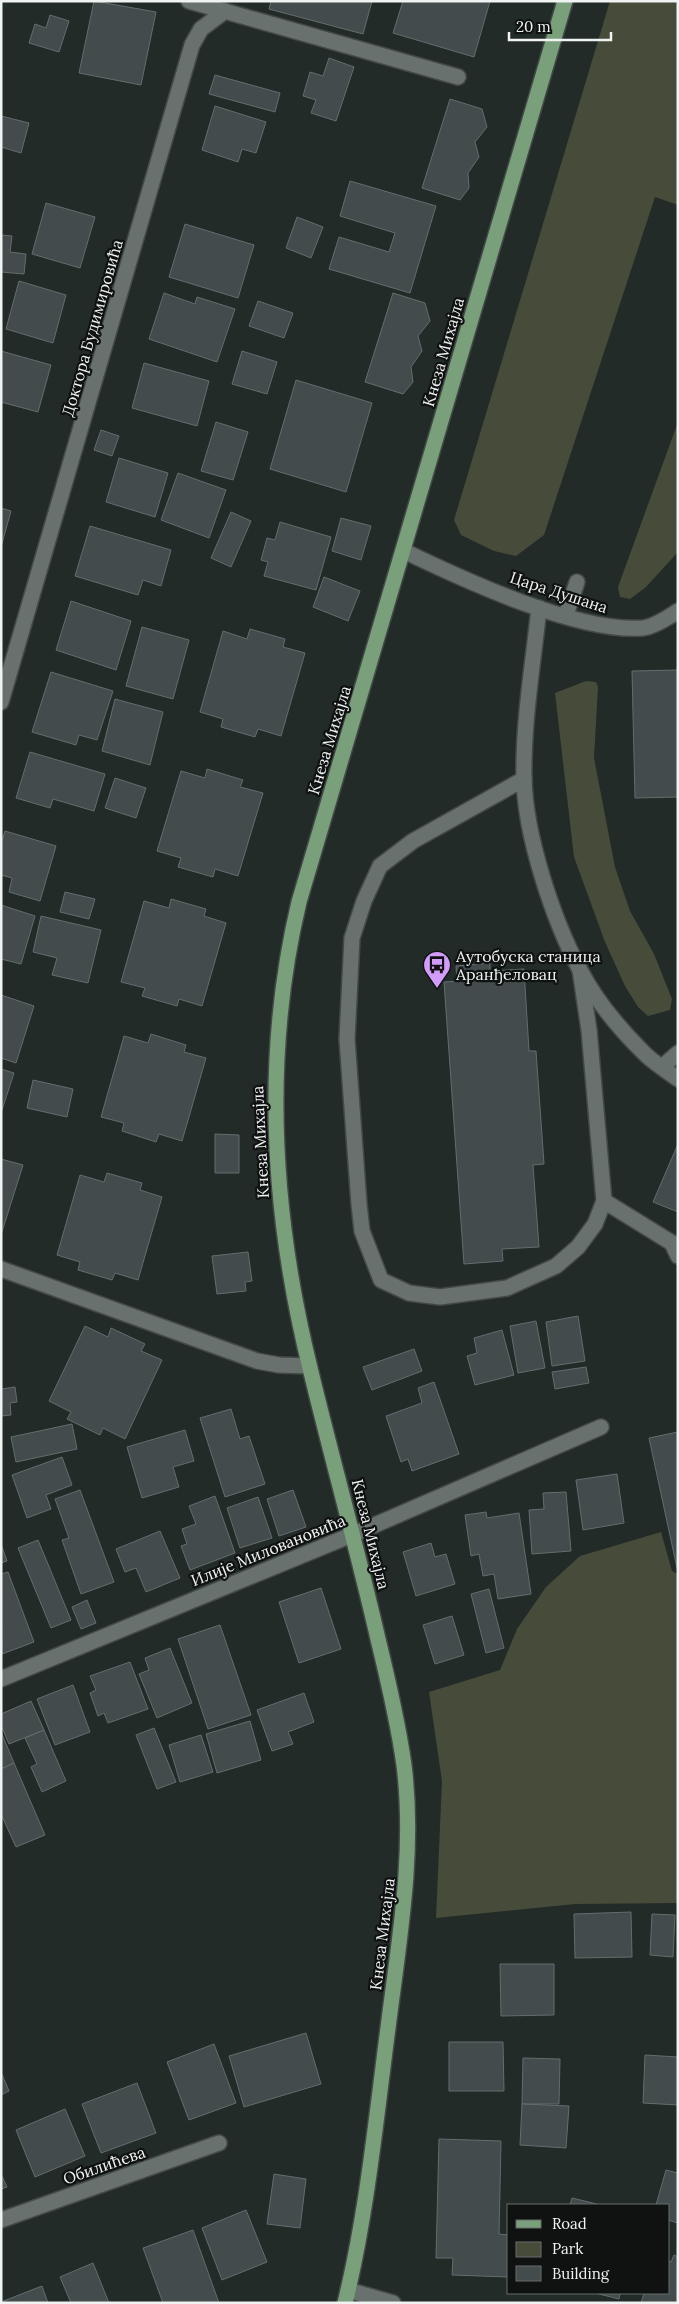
<svg xmlns="http://www.w3.org/2000/svg" width="679" height="2304" font-family="Lora,serif">
<style>
.green{fill:#474b39}
.building{fill:#434b4c;stroke:#646d6e}
.lines{fill:none;stroke-linecap:round;stroke-linejoin:round}
.lane-casing{stroke:#424947;stroke-width:18}
.street-casing{stroke:#424947;stroke-width:18}
.primary-casing{stroke:#424947;stroke-width:18}
.lane{stroke:#69716e;stroke-width:15}
.street{stroke:#69716e;stroke-width:15}
.primary{stroke:#79a07b;stroke-width:15}
.labels{text-anchor:middle;stroke-width:4.5;stroke-linejoin:round;paint-order:stroke}
.street-label{font-size:16px;fill:#eff3f2;stroke:#0f1211}
.poi-label{font-size:16px;fill:#eff3f2;stroke:#0f1211;text-anchor:start}
</style>
<rect width="100%" height="100%" fill="#232b28"/>
<g class="green">
<path d="M610,1H678V205L655,197L544,535L516,556L494,551L461,535L454,520Z"/>
<path d="M678,422V552L646,587L630,599L620,597L618,587Z"/>
<path d="M586,681L596,682L598,687L594,758L615,867L630,911L654,954L672,999L670,1010L648,1016L638,1007L625,986L605,942L574,857L555,693Z"/>
<path d="M661,1532L672,1571L678,1574V1903L575,1904L436,1918L442,1781L429,1692L500,1670L517,1629L546,1587L580,1556Z"/>
</g>
<g class="building">
<path d="M94,1L156,12L141,85L79,73Z"/>
<path d="M271,1H372L363,34L269,9Z"/>
<path d="M403,1H490L474,57L393,33Z"/>
<path d="M50,15L69,21L59,52L29,43L35,24L46,28Z"/>
<path d="M329,58L354,67L336,121L311,113L316,100L303,96L310,72L323,76Z"/>
<path d="M215,75L280,93L275,112L209,94Z"/>
<path d="M450,99L482,109L487,127L475,142L479,157L468,173L469,188L460,200L422,188Z"/>
<path d="M215,106L266,122L256,153L242,149L238,162L202,150Z"/>
<path d="M1,116L29,123L21,153L1,147Z"/>
<path d="M350,181L436,206L410,293L329,269L339,237L389,252L395,233L340,216Z"/>
<path d="M46,203L95,217L80,268L32,254Z"/>
<path d="M297,217L323,227L311,258L286,248Z"/>
<path d="M185,224L254,245L238,298L169,277Z"/>
<path d="M1,235L12,236L10,252L26,254L24,274L1,272Z"/>
<path d="M19,281L66,295L53,343L6,329Z"/>
<path d="M164,293L195,304L197,297L235,309L217,362L149,339Z"/>
<path d="M393,293L425,303L430,321L418,336L422,351L411,367L413,382L403,394L365,382Z"/>
<path d="M258,301L293,313L284,338L249,326Z"/>
<path d="M1,351L51,365L38,412L1,402Z"/>
<path d="M242,351L277,362L267,394L232,384Z"/>
<path d="M144,363L209,381L197,426L132,408Z"/>
<path d="M296,380L372,403L346,492L270,469Z"/>
<path d="M216,422L248,432L233,480L201,471Z"/>
<path d="M101,430L119,436L112,456L94,450Z"/>
<path d="M119,458L168,473L155,517L106,502Z"/>
<path d="M178,473L226,490L209,538L161,520Z"/>
<path d="M1,508L11,511L1,547Z"/>
<path d="M231,512L251,521L231,567L211,558Z"/>
<path d="M341,518L371,526L361,560L332,551Z"/>
<path d="M280,522L331,537L316,590L264,576L268,562L261,560L267,538L275,540Z"/>
<path d="M90,526L171,550L161,586L143,580L138,595L75,576Z"/>
<path d="M324,577L360,591L348,621L313,607Z"/>
<path d="M71,601L131,621L116,670L56,650Z"/>
<path d="M142,627L189,640L173,699L126,686Z"/>
<path d="M250,629L285,639L283,647L305,653L281,736L258,729L255,737L221,727L223,719L200,712L223,631L247,639Z"/>
<path d="M678,670V797L635,798L632,671Z"/>
<path d="M51,672L113,691L97,740L79,735L76,745L32,732Z"/>
<path d="M115,699L163,712L150,765L102,751Z"/>
<path d="M30,752L105,774L94,811L53,799L50,808L16,798Z"/>
<path d="M207,769L243,780L240,787L263,793L238,876L215,869L213,877L178,867L181,858L157,851L181,771L205,778Z"/>
<path d="M115,778L146,788L136,818L105,808Z"/>
<path d="M5,831L56,846L40,901L9,892L12,878L1,875V844Z"/>
<path d="M65,892L95,899L89,919L60,912Z"/>
<path d="M171,899L206,909L204,916L226,923L202,1006L179,999L177,1006L142,996L145,988L121,982L144,901L169,908Z"/>
<path d="M1,905L35,916L21,964L1,959Z"/>
<path d="M41,916L101,930L88,983L52,975L57,958L33,952Z"/>
<path d="M490,963V971L524,969L529,1051H536L544,1164L533,1165L539,1247L502,1249L503,1261L464,1264L444,982L457,981L456,966Z"/>
<path d="M1,995L34,1006L16,1063L1,1058Z"/>
<path d="M151,1034L186,1045L184,1052L206,1058L182,1141L159,1134L156,1142L122,1131L124,1123L101,1117L124,1036L148,1043Z"/>
<path d="M1,1069L14,1073L1,1113Z"/>
<path d="M33,1080L73,1089L67,1117L27,1108Z"/>
<path d="M215,1134L239,1135V1173H215Z"/>
<path d="M678,1144V1212L653,1202Z"/>
<path d="M1,1159L23,1165L1,1235Z"/>
<path d="M107,1173L142,1183L140,1190L162,1197L138,1280L115,1273L112,1280L78,1270L80,1262L57,1255L80,1175L104,1182Z"/>
<path d="M248,1252L252,1281L245,1282L246,1291L217,1294L212,1256Z"/>
<path d="M578,1316L585,1361L552,1366L546,1322Z"/>
<path d="M536,1321L545,1368L518,1373L510,1326Z"/>
<path d="M85,1326L108,1337L111,1328L145,1344L141,1351L162,1360L125,1439L103,1428L100,1435L67,1419L71,1412L49,1401Z"/>
<path d="M502,1330L514,1375L475,1385L467,1356L477,1353L474,1338Z"/>
<path d="M414,1349L422,1371L372,1390L363,1367Z"/>
<path d="M586,1367L589,1383L555,1389L552,1372Z"/>
<path d="M434,1382L459,1454L412,1471L408,1459L401,1462L386,1416L422,1403L418,1388Z"/>
<path d="M15,1387L17,1402L10,1403L11,1415L1,1416V1389Z"/>
<path d="M231,1409L240,1439L249,1436L265,1484L225,1497L200,1418Z"/>
<path d="M72,1424L77,1449L16,1462L11,1437Z"/>
<path d="M185,1430L194,1461L173,1467L179,1487L142,1498L127,1447Z"/>
<path d="M678,1432V1568H677L649,1438Z"/>
<path d="M62,1457L72,1485L46,1495L51,1509L27,1518L12,1475Z"/>
<path d="M617,1474L624,1523L583,1530L576,1480Z"/>
<path d="M80,1490L114,1582L81,1594L62,1540L69,1538L55,1499Z"/>
<path d="M293,1490L306,1527L279,1536L267,1499Z"/>
<path d="M566,1492L571,1551L532,1554L529,1510L544,1509L543,1493Z"/>
<path d="M215,1496L235,1553L190,1570L181,1546L187,1544L182,1529L196,1524L189,1506Z"/>
<path d="M258,1497L272,1538L240,1548L227,1508Z"/>
<path d="M486,1512L487,1518L519,1513L531,1594L498,1599L494,1574L483,1576L479,1554L471,1556L465,1515Z"/>
<path d="M160,1531L180,1578L146,1592L136,1568L125,1572L116,1549Z"/>
<path d="M38,1540L71,1620L51,1628L18,1548Z"/>
<path d="M431,1543L435,1557L446,1554L455,1584L416,1596L403,1552Z"/>
<path d="M1,1544L7,1561L1,1563Z"/>
<path d="M8,1572L34,1642L2,1654L1,1574Z"/>
<path d="M321,1588L341,1649L299,1663L279,1602Z"/>
<path d="M489,1589L504,1648L486,1653L471,1594Z"/>
<path d="M87,1600L96,1623L81,1629L72,1607Z"/>
<path d="M452,1616L464,1655L435,1664L423,1625Z"/>
<path d="M220,1625L251,1715L208,1729L178,1639Z"/>
<path d="M170,1648L192,1703L157,1718L139,1674L149,1670L145,1658Z"/>
<path d="M130,1662L148,1709L108,1723L104,1713L98,1716L90,1693L96,1690L90,1676Z"/>
<path d="M73,1685L90,1732L55,1745L37,1699Z"/>
<path d="M304,1693L314,1722L288,1732L293,1744L272,1751L257,1710Z"/>
<path d="M31,1701L44,1730L9,1744L1,1725V1714Z"/>
<path d="M250,1721L261,1760L217,1773L206,1734Z"/>
<path d="M154,1728L176,1782L157,1789L136,1735Z"/>
<path d="M44,1730L66,1781L42,1792L31,1767L37,1764L25,1738Z"/>
<path d="M1,1732L14,1763L1,1769Z"/>
<path d="M201,1735L213,1772L180,1782L169,1745Z"/>
<path d="M14,1763L45,1835L16,1847L1,1814V1769Z"/>
<path d="M631,1912L632,1957L575,1958L574,1914Z"/>
<path d="M652,1914L675,1915L673,1957L650,1955Z"/>
<path d="M500,1964H554V2015L501,2016Z"/>
<path d="M306,2033L321,2084L244,2107L229,2056Z"/>
<path d="M449,2042H503L504,2091H449Z"/>
<path d="M214,2044L236,2103L189,2120L167,2062Z"/>
<path d="M645,2055L678,2057V2105L643,2103Z"/>
<path d="M523,2058L560,2059L559,2104H522Z"/>
<path d="M1,2072L9,2091L1,2095Z"/>
<path d="M137,2083L156,2133L101,2153L82,2104Z"/>
<path d="M522,2104L569,2106L566,2148L520,2145Z"/>
<path d="M65,2109L85,2156L35,2177L16,2130Z"/>
<path d="M439,2139L501,2141L499,2234L508,2235V2277L452,2275L453,2258H436Z"/>
<path d="M666,2170L678,2173V2223L668,2220V2205H656Z"/>
<path d="M1,2174L7,2187L1,2189Z"/>
<path d="M274,2174L306,2179L300,2228L267,2224Z"/>
<path d="M572,2198L601,2205H570Z"/>
<path d="M246,2210L267,2262L222,2280L202,2228Z"/>
<path d="M193,2230L219,2303H163L143,2248Z"/>
<path d="M674,2255L678,2257V2303H641L644,2293H668V2261L671,2262Z"/>
<path d="M93,2263L109,2303H71L60,2277Z"/>
<path d="M42,2286L48,2303H1V2302Z"/>
<path d="M595,2293H620L619,2299Z"/>
</g>
<g class="lines">
<defs>
<g id="lane">
<path d="M566,615L577,582"/>
<path d="M524,779L413,841L380,866L364,901L352,938L347,1039L359,1204L362,1231L381,1280L409,1293L440,1297L507,1288L556,1266L578,1247L595,1224L604,1201L589,1030L580,970"/>
<path d="M662,1067L678,1053"/>
<path d="M604,1201L672,1243L678,1256"/>
</g>
<g id="street">
<path d="M189,1L458,77"/>
<path d="M404,551C464,580 578,633 643,628C653,627 669,617 678,611"/>
<path d="M539,608C533,664 523,722 524,778C525,835 553,920 580,970C595,999 619,1028 642,1051C652,1062 666,1070 678,1079"/>
<path d="M1,702L192,45L201,29L225,11"/>
<path d="M1,1269L257,1361L279,1365L309,1366"/>
<path d="M1,1679L354,1534L601,1427"/>
<path d="M1,2220L219,2143"/>
<path d="M348,2290L393,2303"/>
</g>
<path id="primary" d="M345,2303C367,2213 376,2119 388,2028C399,1940 415,1853 404,1765C398,1722 388,1680 378,1639C357,1548 332,1459 310,1368C272,1214 262,1057 299,902L565,1"/>
</defs>
<use href="#lane" class="lane-casing"/>
<use href="#street" class="street-casing"/>
<use href="#primary" class="primary-casing"/>
<use href="#lane" class="lane"/>
<use href="#street" class="street"/>
<use href="#primary" class="primary"/>
</g>
<defs>
<symbol id="bus-pin" viewBox="-11 -11 22 30"><path d="M0 17L-7.5 6A9.5 9.5 0 1 1 7.5 6Z" fill="#d29cfd" stroke="#0f1211"/><path d="M-5-6H5V4H4V6H2V4H-2V6H-4V4H-5ZM-3.5-4V0h7V-4ZM-3.5 1.2v1.5H-2V1.2ZM2 1.2v1.5H3.5V1.2Z" fill="#111"/></symbol>
</defs>
<g fill-rule="evenodd">
<use href="#bus-pin" x="421" y="949" width="32" height="43"/>
</g>
<g class="labels">
<g class="street-label">
<text transform="translate(92 328) rotate(-74)" y="6">Доктора Будимировића</text>
<text transform="translate(443 352) rotate(-74)" y="6">Кнеза Михајла</text>
<text transform="translate(559 592) rotate(18)" y="6">Цара Душана</text>
<text transform="translate(329 740) rotate(-73)" y="6">Кнеза Михајла</text>
<text transform="translate(260 1142) rotate(-93)" y="6">Кнеза Михајла</text>
<text transform="translate(371 1534) rotate(76)" y="6">Кнеза Михајла</text>
<text transform="translate(268 1550) rotate(-22)" y="6">Илије Миловановића</text>
<text transform="translate(382 1934) rotate(-83)" y="6">Кнеза Михајла</text>
<text transform="translate(104 2165) rotate(-19)" y="6">Обилићева</text>
</g>
<g class="poi-label">
<text x="456" y="962">Аутобуска станица<tspan x="456" dy="18">Аранђеловац</tspan></text>
</g>
</g>
<rect width="679" height="2304" fill="none" stroke="#eff3f2" stroke-width="5"/>
<rect x="507" y="2204" width="162" height="90" fill="#0f1211" stroke="#696c6b"/>
<rect x="516" y="2220" width="25" height="8" fill="#79a07b" stroke="#696c6b"/>
<text x="552" y="2229" font-size="15" fill="#eff3f2">Road</text>
<rect x="516" y="2242" width="25" height="15" fill="#474b39" stroke="#696c6b"/>
<text x="552" y="2254" font-size="15" fill="#eff3f2">Park</text>
<rect x="516" y="2266" width="25" height="15" fill="#434b4c" stroke="#696c6b"/>
<text x="552" y="2279" font-size="15" fill="#eff3f2">Building</text>
<path d="M509 32v8h102v-8" fill="none" stroke="#eff3f2" stroke-width="2.5"/>
<text x="516" y="32" font-size="15" fill="#eff3f2" stroke="#0f1211" stroke-width="4" paint-order="stroke">20 m</text>
</svg>
